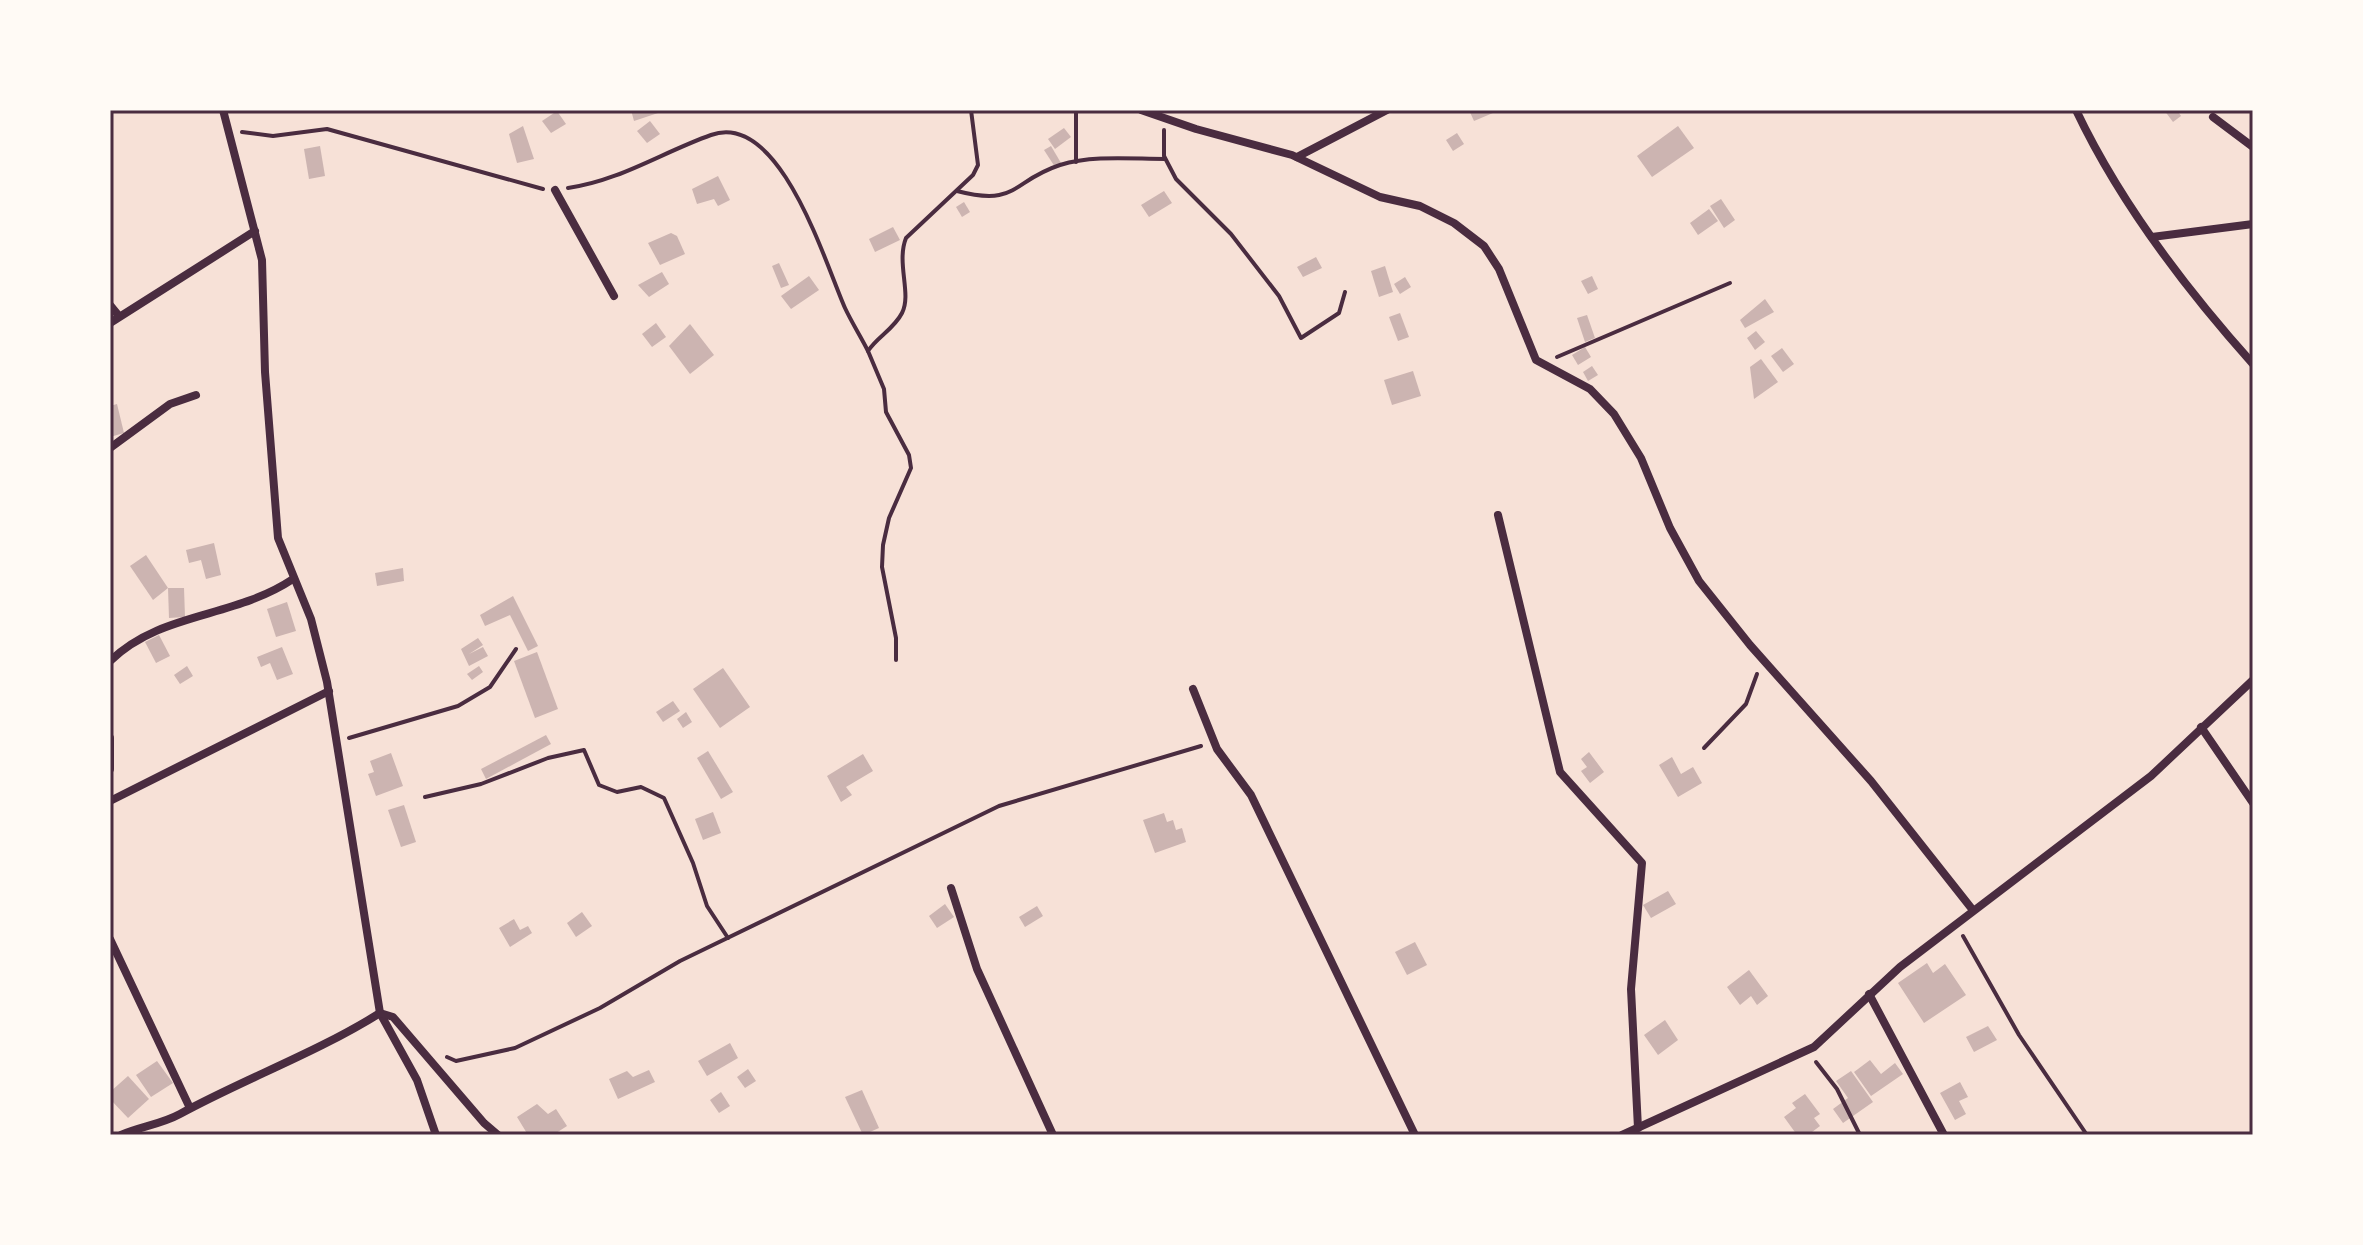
<svg xmlns="http://www.w3.org/2000/svg" width="2363" height="1245" font-family="'Golos Text',sans-serif">
<style>
.building{fill:#ccb4b1}
.lines{fill:none;stroke-linecap:round;stroke-linejoin:round}
.path{stroke:#4a2c40;stroke-width:4}
.minor{stroke:#4a2c40;stroke-width:8}
.neatline{fill:none;stroke:#4a2c40;stroke-width:3}
</style>
<rect width="100%" height="100%" fill="#f7e1d7"/>
<g class="building">
<path d="M631,110H657L658,113L634,121Z"/>
<path d="M1469,110H1500L1474,121Z"/>
<path d="M2164,110H2177L2181,116L2173,122Z"/>
<path d="M557,111L566,124L551,133L542,121Z"/>
<path d="M650,121L660,134L647,143L637,131Z"/>
<path d="M523,126L534,159L517,163L509,134Z"/>
<path d="M1678,126L1694,148L1652,177L1637,156Z"/>
<path d="M1064,128L1071,137L1055,149L1048,139Z"/>
<path d="M1457,133L1464,144L1453,151L1446,140Z"/>
<path d="M320,146L325,176L309,179L304,149Z"/>
<path d="M1051,146L1061,163L1055,167L1044,150Z"/>
<path d="M718,176L730,200L718,206L714,199L697,204L692,189Z"/>
<path d="M1164,191L1172,203L1149,217L1141,205Z"/>
<path d="M1721,199L1735,220L1724,228L1710,206Z"/>
<path d="M964,202L970,212L962,217L956,207Z"/>
<path d="M1709,209L1718,221L1698,235L1690,223Z"/>
<path d="M893,227L900,240L875,252L869,239Z"/>
<path d="M671,233L677,236L685,254L660,265L648,243Z"/>
<path d="M1316,257L1322,268L1303,277L1297,267Z"/>
<path d="M779,263L789,285L781,288L772,266Z"/>
<path d="M1385,266L1393,292L1379,297L1371,271Z"/>
<path d="M662,272L669,284L649,297L638,285Z"/>
<path d="M809,276L819,290L791,309L781,296Z"/>
<path d="M1592,276L1598,289L1588,294L1581,281Z"/>
<path d="M1405,277L1411,287L1400,294L1394,284Z"/>
<path d="M1765,299L1774,312L1745,328L1740,320Z"/>
<path d="M1400,313L1409,337L1398,341L1389,317Z"/>
<path d="M1587,315L1595,338L1585,342L1577,318Z"/>
<path d="M656,323L666,337L652,347L642,334Z"/>
<path d="M690,324L714,355L690,374L669,346Z"/>
<path d="M1756,331L1765,342L1755,350L1747,338Z"/>
<path d="M1585,347L1591,357L1578,365L1572,355Z"/>
<path d="M1782,348L1794,364L1783,372L1771,356Z"/>
<path d="M1761,359L1778,382L1754,399L1750,367Z"/>
<path d="M1592,366L1598,375L1588,381L1583,372Z"/>
<path d="M1413,371L1421,396L1392,405L1384,380Z"/>
<path d="M117,404L124,433L110,437V406Z"/>
<path d="M214,543L221,575L206,579L201,560L189,563L186,550Z"/>
<path d="M146,555L168,588L153,600L130,566Z"/>
<path d="M403,568L404,581L377,586L375,573Z"/>
<path d="M168,588H184L185,617L169,618Z"/>
<path d="M513,596L538,646L528,651L510,615L485,626L480,615Z"/>
<path d="M287,602L296,631L276,637L267,609Z"/>
<path d="M159,635L170,656L156,663L145,642Z"/>
<path d="M478,638L483,645L469,654L483,647L488,656L469,666L461,649Z"/>
<path d="M282,647L293,674L277,680L270,663L261,667L257,657Z"/>
<path d="M537,652L558,709L535,718L514,661Z"/>
<path d="M187,666L193,676L180,684L174,675Z"/>
<path d="M479,666L483,672L472,680L467,674Z"/>
<path d="M723,668L750,707L720,728L693,689Z"/>
<path d="M673,701L680,711L663,722L656,712Z"/>
<path d="M686,712L692,722L683,728L677,719Z"/>
<path d="M546,735L551,744L486,779L481,769Z"/>
<path d="M708,751L733,792L721,799L697,758Z"/>
<path d="M1589,752L1604,772L1590,783L1581,771L1587,767L1581,759Z"/>
<path d="M391,753L403,786L376,796L368,774L374,772L370,761Z"/>
<path d="M863,754L873,771L846,787L852,795L841,802L827,776Z"/>
<path d="M1672,757L1681,774L1693,767L1702,783L1678,797L1659,765Z"/>
<path d="M404,805L416,842L401,847L388,810Z"/>
<path d="M713,812L721,833L703,840L695,819Z"/>
<path d="M1164,813L1167,822L1173,820L1176,830L1182,828L1186,842L1155,853L1143,820Z"/>
<path d="M1668,891L1676,904L1651,918L1643,905Z"/>
<path d="M945,904L954,917L937,928L929,916Z"/>
<path d="M1037,906L1043,916L1025,927L1019,917Z"/>
<path d="M582,912L592,926L576,937L567,923Z"/>
<path d="M514,919L520,930L528,926L532,933L510,947L499,928Z"/>
<path d="M1415,942L1427,965L1407,975L1395,952Z"/>
<path d="M1927,963L1933,973L1945,964L1966,995L1924,1023L1898,983Z"/>
<path d="M1749,970L1768,996L1757,1005L1751,996L1740,1005L1727,987Z"/>
<path d="M1665,1020L1678,1040L1658,1055L1644,1035Z"/>
<path d="M1988,1026L1997,1040L1974,1052L1966,1037Z"/>
<path d="M730,1043L738,1058L707,1076L698,1061Z"/>
<path d="M1870,1060L1881,1074L1895,1063L1903,1074L1871,1096L1854,1072Z"/>
<path d="M157,1061L173,1083L151,1097L136,1075Z"/>
<path d="M748,1069L756,1081L745,1088L737,1077Z"/>
<path d="M649,1070L655,1082L618,1099L609,1079L627,1071L633,1077Z"/>
<path d="M1851,1071L1873,1102L1843,1123L1833,1109L1848,1098L1836,1081Z"/>
<path d="M128,1076L149,1099L128,1118L110,1099V1092Z"/>
<path d="M1960,1082L1968,1097L1959,1101L1966,1114L1955,1120L1940,1093Z"/>
<path d="M862,1090L879,1128L863,1135L845,1097Z"/>
<path d="M721,1092L730,1106L719,1113L710,1100Z"/>
<path d="M1805,1094L1820,1114L1814,1118L1820,1126L1808,1135H1797L1784,1117L1796,1108L1792,1103Z"/>
<path d="M537,1104L548,1114L556,1109L567,1126L553,1135H528L517,1117Z"/>
</g>
<g class="lines">
<g class="path">
<path d="M1076,110V162"/>
<path d="M1164,130V156L1176,179L1231,234L1279,296L1301,338L1339,313L1345,292"/>
<path d="M242,132L273,136L327,129L543,189"/>
<path d="M568,188C619,181 663,152 711,135C780,110 825,263 845,308C852,323 861,337 868,351"/>
<path d="M957,191C1018,207 1011,181 1060,165C1093,155 1131,159 1165,159"/>
<path d="M1557,357L1730,283"/>
<path d="M896,660V638L882,567L883,545L889,518L911,468L909,455L886,412L884,389L868,351C877,337 894,329 902,313C912,294 896,263 906,238L973,175L978,165L971,110"/>
<path d="M349,738L458,706L490,687L516,649"/>
<path d="M1704,748L1746,704L1757,674"/>
<path d="M425,797L481,784L548,758L584,750L599,785L617,792L641,787L664,798L693,863L707,906L728,938"/>
<path d="M1963,936L2019,1035L2087,1135"/>
<path d="M447,1057L456,1061L515,1048L600,1008L680,961L999,806L1201,746"/>
<path d="M1816,1062L1837,1089L1860,1135"/>
</g>
<g class="minor">
<path d="M223,110L262,260L265,372L278,538L311,619L327,682L380,1013L417,1080L436,1135"/>
<path d="M1141,110L1196,129L1292,155L1380,197L1420,206L1454,223L1484,246L1499,269L1536,360L1590,389L1614,414L1641,458L1670,528L1699,581L1750,645L1871,781L1972,909"/>
<path d="M2076,110C2120,203 2185,288 2253,364"/>
<path d="M2213,117L2253,147"/>
<path d="M1297,157L1387,110"/>
<path d="M555,190L614,296"/>
<path d="M2152,237L2253,224"/>
<path d="M110,305L119,316"/>
<path d="M110,323L255,231"/>
<path d="M110,448L170,404L196,395"/>
<path d="M1498,515L1560,772L1642,863L1631,989L1638,1128"/>
<path d="M110,661C162,611 233,619 293,579"/>
<path d="M1193,689L1217,749L1251,795L1415,1135"/>
<path d="M2201,727L2253,803"/>
<path d="M110,738V769"/>
<path d="M110,801L329,691"/>
<path d="M951,888L977,969L1053,1135"/>
<path d="M110,939L189,1106"/>
<path d="M1869,994L1944,1135"/>
<path d="M121,1135C139,1127 162,1124 180,1114C244,1079 316,1053 380,1013L393,1017L484,1123L498,1135"/>
<path d="M1622,1135L1814,1047L1900,967L2151,776L2253,680"/>
</g>
</g>
<rect width="2363" height="1245" fill="none" stroke="#fffaf5" stroke-width="224"/>
<rect x="112" y="112" width="2139" height="1021" class="neatline"/>
</svg>
